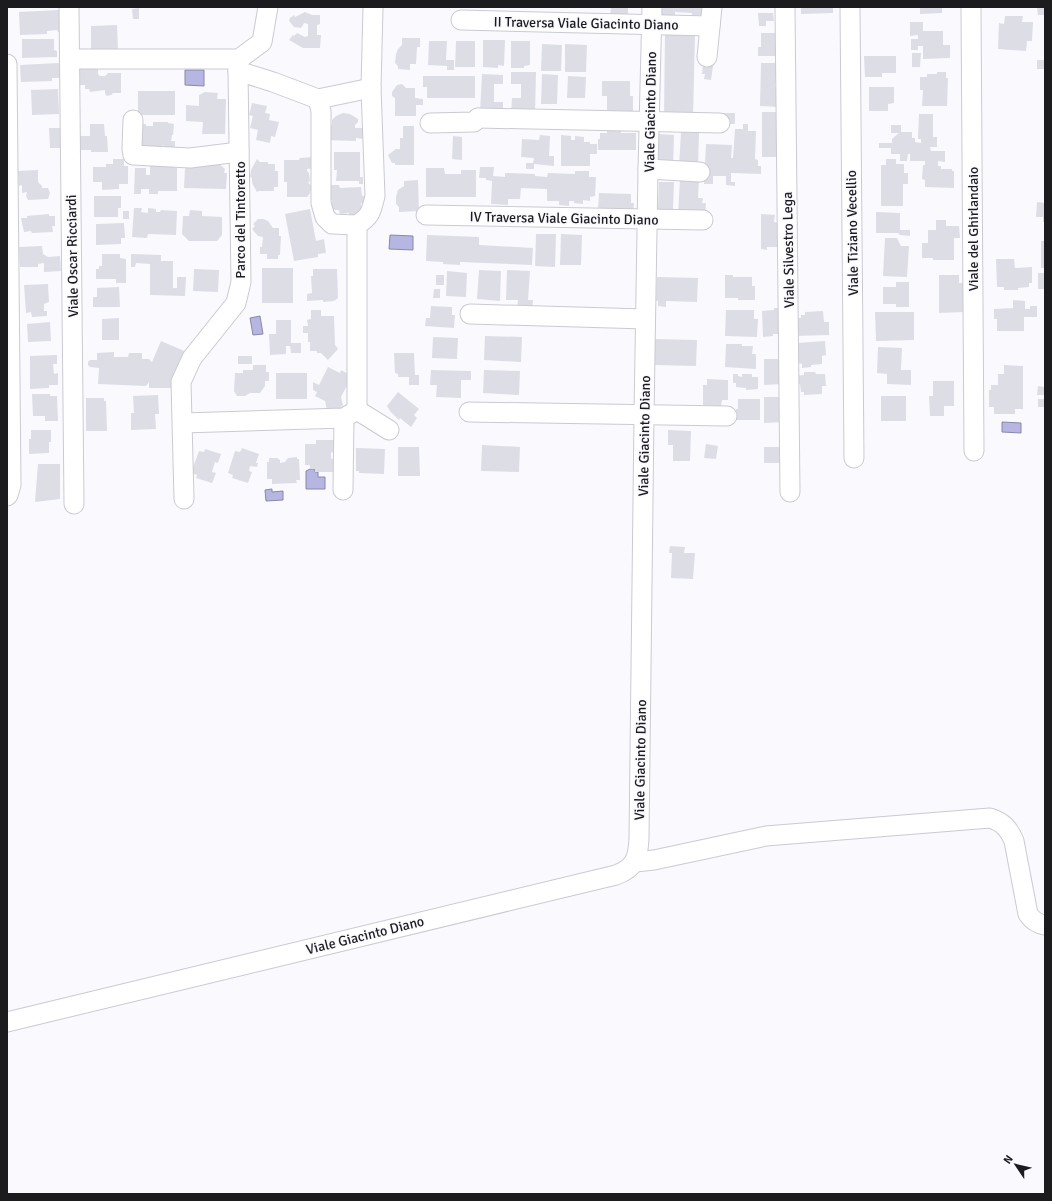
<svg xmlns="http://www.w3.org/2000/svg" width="1052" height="1201" font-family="Signika,sans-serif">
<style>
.water{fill:#b7b6e2;stroke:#8888a8}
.building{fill:#dddde6}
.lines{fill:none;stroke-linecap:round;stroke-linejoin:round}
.minor-casing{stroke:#cacad2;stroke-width:21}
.minor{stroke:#fff;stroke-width:19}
.labels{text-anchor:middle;stroke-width:3;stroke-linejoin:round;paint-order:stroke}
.street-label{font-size:14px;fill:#1c1c1f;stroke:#f9f9fe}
</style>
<rect width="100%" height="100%" fill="#f9f9fe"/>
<g class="water">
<path d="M185,70H204V86L185,85Z"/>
<path d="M390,235L413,236V250L389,249Z"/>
<path d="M260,316L263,334L253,335L250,318Z"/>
<path d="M1002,422L1021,423V433L1002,432Z"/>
<path d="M310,469H315V472H318V477H325V489H306V471Z"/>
<path d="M272,489V492L283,491V500L266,501L265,490Z"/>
</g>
<g class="building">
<path d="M611,7H628V19L610,18Z"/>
<path d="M662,7H702V15H692V13L675,12V16H662Z"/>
<path d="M801,7H833V13L801,14Z"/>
<path d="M920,7H942V13L920,14Z"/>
<path d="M1037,7H1045V15H1038Z"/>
<path d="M139,8V19H133L132,9Z"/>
<path d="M59,10V28H63V32H58L57,30L47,31V34L20,35L19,12Z"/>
<path d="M305,12L312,15H320V24L317,25V35H321L320,48H303L289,40L293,35L294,36L297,33L305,37L308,36V24L304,23L301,28L294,27L289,21L290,18L294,15L295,17Z"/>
<path d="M758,13H773L774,21H766V26H759Z"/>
<path d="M1005,16H1023L1022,22H1033L1032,41H1027L1026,51L998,49L999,23L1004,24Z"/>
<path d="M910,22H923V31H943V45H950V58L923,59V46H918V50H911V39H918V35L910,36Z"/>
<path d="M117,25L118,50L91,51V26Z"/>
<path d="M665,32H695L693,119L664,118Z"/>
<path d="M761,33H781L777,56H758V47H761Z"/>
<path d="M402,38H420V47H417L416,64H410V70L398,69V66L395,63L396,54L398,49L402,45Z"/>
<path d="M22,39H54V50L57,51V57L22,58Z"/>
<path d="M483,40H505L504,66L498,65V68L483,67Z"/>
<path d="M429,41H447L446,60H454V70H447V66L428,65Z"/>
<path d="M456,41H475V67H455Z"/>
<path d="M511,41H530V65L524,66V68H511Z"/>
<path d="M542,44L562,45L561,71H541Z"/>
<path d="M565,44L587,45L586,72H565Z"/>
<path d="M912,53H921L920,67H912Z"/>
<path d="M864,56H896V73H882V77H865Z"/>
<path d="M1037,60H1045L1044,69H1037Z"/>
<path d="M59,63L60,78H52V81L21,82L20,65Z"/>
<path d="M761,63H779V76H776L775,87H783L777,107L760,106Z"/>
<path d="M703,65L713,66L711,80L704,79L705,74H702Z"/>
<path d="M75,68H98V74L100,76H105L108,73H121V93H113L111,95L107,96L105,94V90L90,92L89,89H85V85H75Z"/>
<path d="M511,72H536L535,115H511L512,98H521V84H511Z"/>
<path d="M937,72H946V78H948L947,106H922L923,90H920V77H927V74H937Z"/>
<path d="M482,74L503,75V84H494V102H503V113L480,112Z"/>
<path d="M542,74L558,75L557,104H541Z"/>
<path d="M423,76H475V98H427V87H423Z"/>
<path d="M568,76L586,77L585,98H567Z"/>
<path d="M602,81H630V96H633V111H607V96H602Z"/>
<path d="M402,84L406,88H415V98L423,99V105H416V116H395V98L392,96V92L397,85Z"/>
<path d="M869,87H894V103L888,104V111H869Z"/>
<path d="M58,89L59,114L32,115L31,90Z"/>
<rect x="138" y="91" width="37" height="24"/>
<path d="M205,92L218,93L217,99H226L225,134H202L203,122L186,121V105L199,106V95Z"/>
<path d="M252,103L267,106L265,113L270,114L269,120L279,122L275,137L271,136L270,143L256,140L258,130L250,128L253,116L249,115Z"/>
<path d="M762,112H776V140H781V157H762Z"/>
<path d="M343,113L350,114L358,119V122L355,125V128H363V139L356,138V141L326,140V125H332V120L336,116Z"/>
<rect x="723" y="113" width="12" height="11"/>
<path d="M919,114H933V137H937V147H930L931,151H945V162L938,161V166H941V169H952V171H954V188L925,187V180L922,179L923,165H925V161H910V154H908L907,161H900V154H891V148H879V143H892V139L899,133H891V125H901V132H912V138H915V142L921,143V139H918Z"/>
<path d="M153,122H168V123L174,124L173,135H172L171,141H175V147L170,152L163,145L154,155L141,152L138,124H146V126H153Z"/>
<path d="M90,124H104L105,136H107L108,152H91V150H80V136H90Z"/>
<path d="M743,124H748V131H756L755,159L758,160V166H761V174L731,173V182H735V186L726,185V176H713V184H704L706,144L732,145L731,158H733L735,129H743Z"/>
<path d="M403,126H414V165H395V163H392L388,155L396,149H400V138H403Z"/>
<path d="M49,128H62V148H50Z"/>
<path d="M607,130H621V133H636V150H598V139H600V133H607Z"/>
<path d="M681,132L699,133L698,168L679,167Z"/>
<path d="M658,134L674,135L673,165L658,164Z"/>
<path d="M540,135L550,136L549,156H554V166L534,164V169H526V163H533L534,158L521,157L522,139L539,140Z"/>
<path d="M561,135L571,136V140H575V136L584,137V142H590V144H597V154H590V166H561Z"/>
<path d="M453,136L462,137V160L452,159Z"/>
<path d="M334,152H360V177H363V184H359V181H336L337,170H334Z"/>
<path d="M314,157V168L307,169V171L309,173L310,181L308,183L312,186L310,193L307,197H287V182H284V160H299L300,158Z"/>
<path d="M113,159H124V166H128V184H119V189L102,190V182H93V167H106V164H113Z"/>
<path d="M257,159L260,162H268V164H275V171H278V187H274V191H259L257,192L253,185L252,182V178L250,177L251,170Z"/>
<path d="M886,159H896V164H904V173H908V184H903V206H881V165H886Z"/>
<path d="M191,162H217L225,169L224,173H227L226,189L184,188L185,169Z"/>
<path d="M150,165H174V168H177V191H158V194H149V189H141V194H134L135,168H146V175H150Z"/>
<path d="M480,167H494L493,176L505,177V173L535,174V176L547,177L548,173L575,174V171H589V177H596L595,196L590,197V201L583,200V204L574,203V201H569V206L559,205V201H547V189L521,188L520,199H508V205L491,204L492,181L486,180V178H479Z"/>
<path d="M426,168H444L445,174H461V170H476V197H426Z"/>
<path d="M38,170V182L42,186V188H48L50,193L48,199L28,200L26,196L27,192L22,193V185L19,186L18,171Z"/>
<path d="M680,179L699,180L698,198H703L702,203H706L705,217L678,215Z"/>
<path d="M418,180L419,211L399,212V207L396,204V197L398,190L404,186V181Z"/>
<path d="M659,182H674L673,210L658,209Z"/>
<path d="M328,185H339L340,188L361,187L362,196L370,195V203H361L362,215L349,216V213L340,214L339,210H332V200H329Z"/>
<path d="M599,193L631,194V203H634L633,213L598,212Z"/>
<path d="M94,196H121V208H118V217H94Z"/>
<path d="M1037,202L1045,203V222H1043V217H1036Z"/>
<path d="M134,208H142L141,212L148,213V208L156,209V212H160L161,210L177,211L176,235L148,234L147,238L132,237Z"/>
<path d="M310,209L316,241L324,239L326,253L318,254V257L294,261L285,214Z"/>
<path d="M190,210L202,211V216L222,217V235L217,241H189L182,234L183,216H189Z"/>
<rect x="123" y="211" width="6" height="8"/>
<path d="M876,212L900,213V230H910V236L900,235L898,233H876Z"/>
<path d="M49,214V216H55V226H52L53,232L32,233L31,231L24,232L21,218H27V216Z"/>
<path d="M761,214L775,215L774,222L780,223L782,247H767V250L761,249Z"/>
<path d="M258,219H263L268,221L273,228H279V236H281L280,255H278V259H267V254H260V247H262L263,237L258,236L252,229L255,226L253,224Z"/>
<path d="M936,220H946V226H959L960,238H954V260H933V258H922V243H928V230H936Z"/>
<path d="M124,223L125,238H121V244L96,245V224Z"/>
<path d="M536,234H556L555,267L535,266Z"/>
<path d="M561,234L582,235L581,265H560Z"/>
<path d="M427,235L479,237V245L533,248L532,265L460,262V265L443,264V262L426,261Z"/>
<path d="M885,238H897L901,246H909L907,277L883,276Z"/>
<rect x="1041" y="241" width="4" height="27"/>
<path d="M42,246L43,254L48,257L60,256L61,271L44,272V263L38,264V267H20L19,247Z"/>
<path d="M102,254H120V258L126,259V283H116V279H96V269H99V266H102Z"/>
<path d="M131,254L161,255V261H173V288H177V277H186L185,296L150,295V264L136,263L135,267H131Z"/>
<path d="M996,259H1014L1015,268L1032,267V283H1029V287L1018,288V290H1004V287H997Z"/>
<rect x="262" y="268" width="31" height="35"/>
<path d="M194,269L219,270L218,292L193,291Z"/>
<path d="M313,269H337L338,298L334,301L323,302V300L307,301V294L312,293L311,276H313Z"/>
<path d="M479,270L501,271L500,301L477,299Z"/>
<path d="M507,270L530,271L528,300H533L532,311L517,310L518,300H506Z"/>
<path d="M447,271L467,273L466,297L446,296Z"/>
<rect x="1038" y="273" width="7" height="16"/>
<rect x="436" y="275" width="8" height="10"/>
<path d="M725,275H733V277H752V286H755V300H738V298H725Z"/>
<path d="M939,275H959V283H963L964,312L939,313Z"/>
<path d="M657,277L698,278L697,302L666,301V307L658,306V301H656Z"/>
<path d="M896,282H909V307H896V304H883V287H896Z"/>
<path d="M48,284L49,302L44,304V311H47V316L32,317L31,312L26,313L24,285Z"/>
<path d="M119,287L120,307H93V297H97V288Z"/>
<path d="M434,289H440V298H433Z"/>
<path d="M1013,300L1025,301V309H1030V306H1037V317H1024V331H997V319H994V309L1013,308Z"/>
<path d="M431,306L452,307V315H455L454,328L425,326L426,318H430Z"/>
<path d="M774,308H781L782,334H773V336L763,337L762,311L774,310Z"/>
<path d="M311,310H321V316H334L335,345L338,349L328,360L321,353H317V351H310V342H308V333H303V326H308L307,320L311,319Z"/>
<path d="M726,310H754V319H758L757,337L725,336Z"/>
<path d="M823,311L824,322H829V335L794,336L793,318H801V315H805V312Z"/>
<path d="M875,312H914V340L876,341Z"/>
<path d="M119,318V340H102V319Z"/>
<path d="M276,320H291V343H301V353H291L290,346H286V354L270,355L269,334H276Z"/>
<path d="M50,322L51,341L28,342L27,324Z"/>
<path d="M485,336L522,337L521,362L484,360Z"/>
<path d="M433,337L458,338L457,359L432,358Z"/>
<path d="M653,339L697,340L696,366L653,365Z"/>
<path d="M161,341L189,353L175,388H149V382L146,386L98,384L99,368L90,367L88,365V362L90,360H97V353L114,352V357H128L129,353H142V359H149L152,362Z"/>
<path d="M825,341L826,355L822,356V364L811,365V367L802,368V364L798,363L797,343Z"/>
<path d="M726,344H742V346H753L752,354H756V369L725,367Z"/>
<path d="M878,347L902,348L901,370H911V385L887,384V374L877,373Z"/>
<path d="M394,353H414L415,375H419V385H409V377H398V374L395,373Z"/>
<path d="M57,355V364H53L54,374L58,373V385H49V388L30,389V356Z"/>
<rect x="238" y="356" width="14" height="8"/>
<path d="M764,359H781L782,384L764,385Z"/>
<path d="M253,365H266V372H269V381H265V386L260,393H250L245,396H237L234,391L235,373H243V370H253Z"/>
<path d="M1004,365L1023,366V409H1015V414H994V407H989V390H991V385H998V374H1004Z"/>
<path d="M328,367L340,373L341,370L352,376L341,397L343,405L340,409L327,410L325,401L315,396L317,392L313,390V382L319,385Z"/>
<path d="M431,370L471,371V380H461V398L436,397L437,385H430Z"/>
<path d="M484,370L520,371L519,395L483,393Z"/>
<path d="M804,372H815L816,374H825L826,386H822V394L804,395V392H801L800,384L793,385V376L804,375Z"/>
<rect x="276" y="373" width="31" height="26"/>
<path d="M733,374H738V376L742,377V374H752V377H758V389L746,390V388L736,387V383H733Z"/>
<path d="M707,379L728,380V400H722L721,406L703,405V385H707Z"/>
<path d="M933,381H954V406H944V416H930L929,396H933Z"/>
<path d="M1038,386L1044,387V395H1037Z"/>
<path d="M398,392L419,409L414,415L417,418L411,427L400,418L399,420L390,411L387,406Z"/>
<path d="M32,394H50V396H57L58,421H45V416H33Z"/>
<path d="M158,395L159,414H155L156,429L131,430V413H134L133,396Z"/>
<rect x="881" y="396" width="25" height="25"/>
<path d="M764,397H783V422L764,423Z"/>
<path d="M86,398H104V401H106L107,431H86Z"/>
<path d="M738,399H760V420H736V409H738Z"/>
<rect x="1038" y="399" width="7" height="8"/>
<path d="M31,430H51V442H49V453L29,454V439H31Z"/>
<path d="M668,430L691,431L690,461H673V445H668Z"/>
<path d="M316,440H334V451L331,453V458L334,460V472H315V469H310V465H305V444H316Z"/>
<path d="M706,444L718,446L716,459L704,458Z"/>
<path d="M482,445L520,447L519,472L481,471Z"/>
<path d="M398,447H419L420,476H398Z"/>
<rect x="764" y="447" width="21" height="16"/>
<path d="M242,448L259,454L256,463H258L257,467L250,466L249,471L252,472L248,483L232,478L233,475L228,473L235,451L240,452Z"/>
<path d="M356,448L385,449L384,474L359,473V471H356Z"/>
<path d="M205,449L221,454L218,463L215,462L212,472L216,473L212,483L196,478L197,475L191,473L199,451L204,452Z"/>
<path d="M297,457V459H299L300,480H296L297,483L272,484V479H267V462H269V458H277L280,460V463L285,462L288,458Z"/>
<path d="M38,464H60V499L35,502Z"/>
<path d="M670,546L685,547L684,553H695L693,579L671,578L672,553H669Z"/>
</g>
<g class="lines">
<defs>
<g id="minor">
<path d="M69,7L74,504"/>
<path d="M785,7L790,492"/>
<path d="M850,7L854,458"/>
<path d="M971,7L974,451"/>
<path d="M461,20L710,26"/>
<path d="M707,57L712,7"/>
<path d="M70,59H239L262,42L268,7"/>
<path d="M7,64L11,485L8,495L7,496"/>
<path d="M238,71L273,82L318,99L371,88"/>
<path d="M318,99L321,111V203L325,217L332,224L357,225"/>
<path d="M478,118L720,123"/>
<path d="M133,120L132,149L133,155L190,158L239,152"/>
<path d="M430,123L474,122L478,118"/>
<path d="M648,169L700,172"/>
<path d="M426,215L703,220"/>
<path d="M470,314L645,319"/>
<path d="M357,410V225C371,216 371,212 375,196L371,88L373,7"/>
<path d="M469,412L727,416"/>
<path d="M183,423L344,418L357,410L389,430"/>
<path d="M343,490L344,418"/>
<path d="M184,499L181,382L192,358L236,303L241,282L238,71L239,59"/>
<path d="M635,862L654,860L766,836L990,818C1003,822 1009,829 1014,841L1028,914C1032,920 1037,924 1045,925"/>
<path d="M7,1022L616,875C635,868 638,858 639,839L644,415L648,169L652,7"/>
</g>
</defs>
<use href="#minor" class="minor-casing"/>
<use href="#minor" class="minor"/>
</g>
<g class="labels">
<g class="street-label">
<text transform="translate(586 23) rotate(1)" y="5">II Traversa Viale Giacinto Diano</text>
<text transform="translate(650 112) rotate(-89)" y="5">Viale Giacinto Diano</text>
<text transform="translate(564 218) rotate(1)" y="5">IV Traversa Viale Giacinto Diano</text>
<text transform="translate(240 220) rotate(-90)" y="5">Parco del Tintoretto</text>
<text transform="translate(973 229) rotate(-90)" y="5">Viale del Ghirlandaio</text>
<text transform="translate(852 233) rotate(-91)" y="5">Viale Tiziano Vecellio</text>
<text transform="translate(788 250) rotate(-91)" y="5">Viale Silvestro Lega</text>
<text transform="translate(72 256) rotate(-91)" y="5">Viale Oscar Ricciardi</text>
<text transform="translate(644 436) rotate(-89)" y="5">Viale Giacinto Diano</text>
<text transform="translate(640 760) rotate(-89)" y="5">Viale Giacinto Diano</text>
<text transform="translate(365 935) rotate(-14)" y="5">Viale Giacinto Diano</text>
</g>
</g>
<rect width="1052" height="1201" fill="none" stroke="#1c1c1f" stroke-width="16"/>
<g transform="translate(1016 1165) rotate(305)" stroke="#f9f9fe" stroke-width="3" paint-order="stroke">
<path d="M0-3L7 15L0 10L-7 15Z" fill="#1c1c1f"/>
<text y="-6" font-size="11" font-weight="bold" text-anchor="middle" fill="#1c1c1f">N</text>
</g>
</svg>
